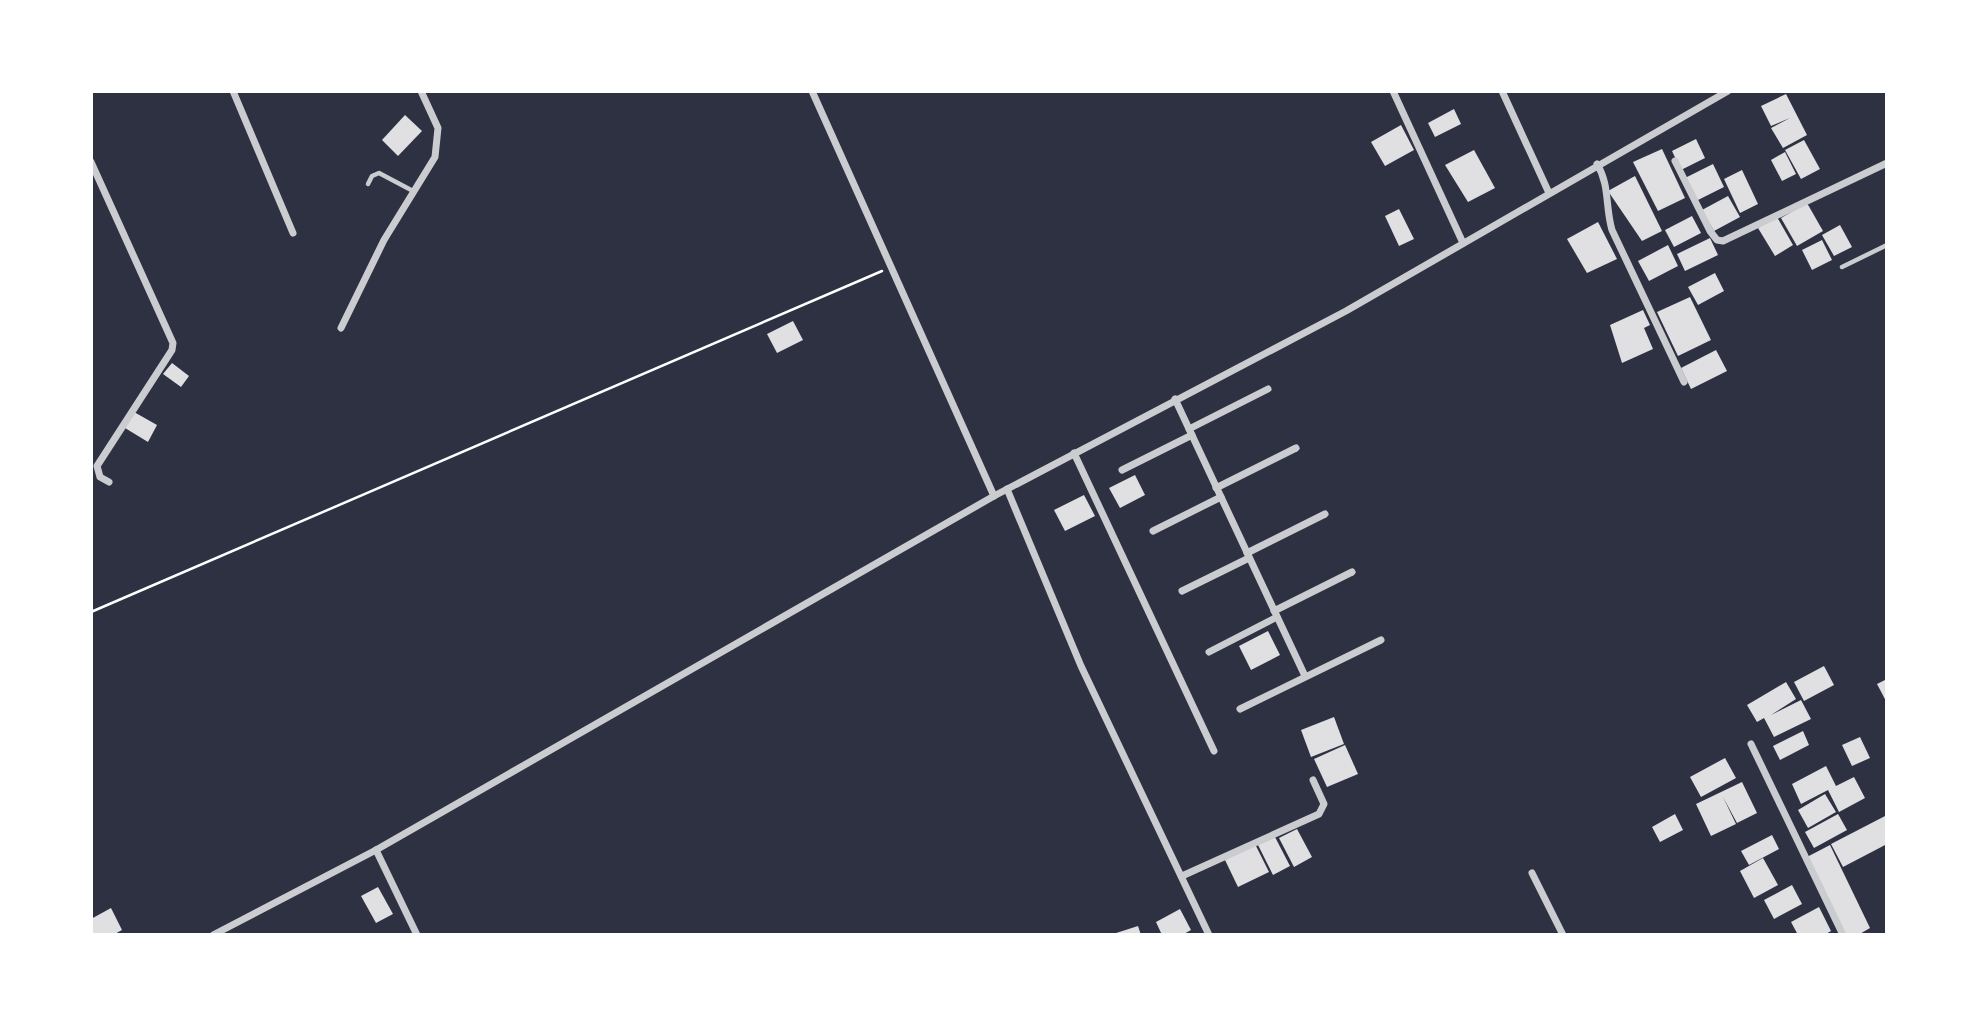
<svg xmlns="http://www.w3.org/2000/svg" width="1978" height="1026" font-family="Poppins,sans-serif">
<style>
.building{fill:#e0e0e3}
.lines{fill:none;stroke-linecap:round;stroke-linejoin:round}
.path{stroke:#fff;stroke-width:2.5}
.service{stroke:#caccd0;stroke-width:4.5}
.minor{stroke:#caccd0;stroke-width:7}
</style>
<rect width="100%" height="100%" fill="#2d3142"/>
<g class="building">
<path d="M1786,94L1807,135L1783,148L1771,128L1790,118L1771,126L1761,106Z"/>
<path d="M1454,109L1461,124L1435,137L1428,123Z"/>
<path d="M405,115L422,131L398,156L382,140Z"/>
<path d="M1401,125L1414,150L1385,166L1371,142Z"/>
<path d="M1696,139L1705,158L1681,170L1672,151Z"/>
<path d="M1804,140L1820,169L1801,179L1785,150Z"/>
<path d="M1662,149L1685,198L1658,211L1633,162Z"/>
<path d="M1474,150L1495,188L1468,202L1445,165Z"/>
<path d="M1785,152L1796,174L1782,181L1771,160Z"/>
<path d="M1713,164L1724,187L1696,201L1685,178Z"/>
<path d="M1742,170L1758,204L1740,213L1724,179Z"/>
<path d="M1635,176L1662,231L1642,241L1608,191Z"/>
<path d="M1728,196L1740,217L1714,231L1702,210Z"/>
<path d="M1807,203L1823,231L1797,246L1781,218Z"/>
<path d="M1399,209L1414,239L1399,246L1385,216Z"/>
<path d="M1692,216L1701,233L1674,247L1665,230Z"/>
<path d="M1777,217L1793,245L1775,256L1758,228Z"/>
<path d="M1598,222L1617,259L1587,273L1567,239Z"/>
<path d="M1840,225L1852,247L1834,256L1822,235Z"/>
<path d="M1710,238L1718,255L1685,271L1677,254Z"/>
<path d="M1822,240L1832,260L1812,270L1802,250Z"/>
<path d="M1668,245L1678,266L1649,281L1638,261Z"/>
<path d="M1715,273L1724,291L1698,305L1688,287Z"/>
<path d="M1690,297L1711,340L1678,356L1657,312Z"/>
<path d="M1643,310L1650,325L1644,328L1653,349L1622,363L1610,325Z"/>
<path d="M793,321L803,340L777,353L767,334Z"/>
<path d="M1716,350L1727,371L1691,389L1681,368Z"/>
<path d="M172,363L189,376L181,387L163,374Z"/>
<path d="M134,412L157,425L148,442L125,428Z"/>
<path d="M1135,475L1145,495L1120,508L1109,488Z"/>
<path d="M1084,495L1095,516L1065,531L1054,510Z"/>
<path d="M1268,631L1280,655L1251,670L1239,646Z"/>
<path d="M1824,666L1834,685L1804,701L1794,682Z"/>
<path d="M1887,679V703L1877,684Z"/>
<path d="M1786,682L1796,699L1771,715L1801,700L1811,719L1774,737L1764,718L1757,722L1747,705Z"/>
<path d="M1334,717L1344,744L1311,757L1301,730Z"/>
<path d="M1803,731L1809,745L1780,760L1773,746Z"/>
<path d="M1860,737L1870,758L1852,766L1842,745Z"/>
<path d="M1345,745L1358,774L1327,787L1314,759Z"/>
<path d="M1725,758L1736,778L1701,797L1690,777Z"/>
<path d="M1826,766L1836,786L1854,777L1865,798L1839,812L1828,790L1801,804L1792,784Z"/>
<path d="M1742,782L1757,813L1737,823L1723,797L1736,824L1711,836L1696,804Z"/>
<path d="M1825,794L1836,812L1808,828L1798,810Z"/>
<path d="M1675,814L1683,830L1660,842L1652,827Z"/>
<path d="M1838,814L1847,830L1814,848L1805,832Z"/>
<path d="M1887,815V844L1843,867L1831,844Z"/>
<path d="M1297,829L1312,857L1294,867L1279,838Z"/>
<path d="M1772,835L1779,849L1749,865L1741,851Z"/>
<path d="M1275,837L1290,866L1273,875L1258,845Z"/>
<path d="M1255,844L1269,872L1238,887L1225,860Z"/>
<path d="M1830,845L1870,928L1858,935H1845L1805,858Z"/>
<path d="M1763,858L1778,885L1754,898L1740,871Z"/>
<path d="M1792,885L1802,904L1774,919L1764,900Z"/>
<path d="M378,887L393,914L376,923L361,896Z"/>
<path d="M1819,907L1831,931L1824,935H1798L1791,922Z"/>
<path d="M111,908L122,930L113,935H91V919Z"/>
<path d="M1180,909L1191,930L1182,935H1162L1156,922Z"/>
<path d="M1138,926L1141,935H1113V934Z"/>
</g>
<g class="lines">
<path class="path" d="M91,612L882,271"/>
<g class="service">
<path d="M368,184L372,176L379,173L413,191"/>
<path d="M1842,267L1887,245"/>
</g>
<g class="minor">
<path d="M233,91L293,233"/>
<path d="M812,91L994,496"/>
<path d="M1393,91L1463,243"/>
<path d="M1502,91L1549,193"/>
<path d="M1675,161L1710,231L1717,240L1723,241L1887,163"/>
<path d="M91,162L173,343L172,350L97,466L100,477L109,482"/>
<path d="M1597,164C1610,185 1605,206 1612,230L1684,382"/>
<path d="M341,328L384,240L435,157L438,128L421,91"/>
<path d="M1175,399L1305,676"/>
<path d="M1189,429L1268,389"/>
<path d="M1074,453L1214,751"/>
<path d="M1122,470L1192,435"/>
<path d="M1216,488L1296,448"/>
<path d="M1007,489L1081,666L1209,935"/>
<path d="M1153,531L1221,497"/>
<path d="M1247,553L1325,514"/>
<path d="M1182,591L1249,558"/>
<path d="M1274,611L1352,572"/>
<path d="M1209,652L1277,617"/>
<path d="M1240,709L1381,640"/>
<path d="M1751,744L1843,935"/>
<path d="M376,850L417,935"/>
<path d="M1532,873L1563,935"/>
<path d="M1182,876L1319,814L1324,804L1313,780"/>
<path d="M213,935L376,850L994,496L1346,311L1728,91"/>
</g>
</g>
<rect width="1978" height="1026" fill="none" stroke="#ffffff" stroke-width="186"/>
</svg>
